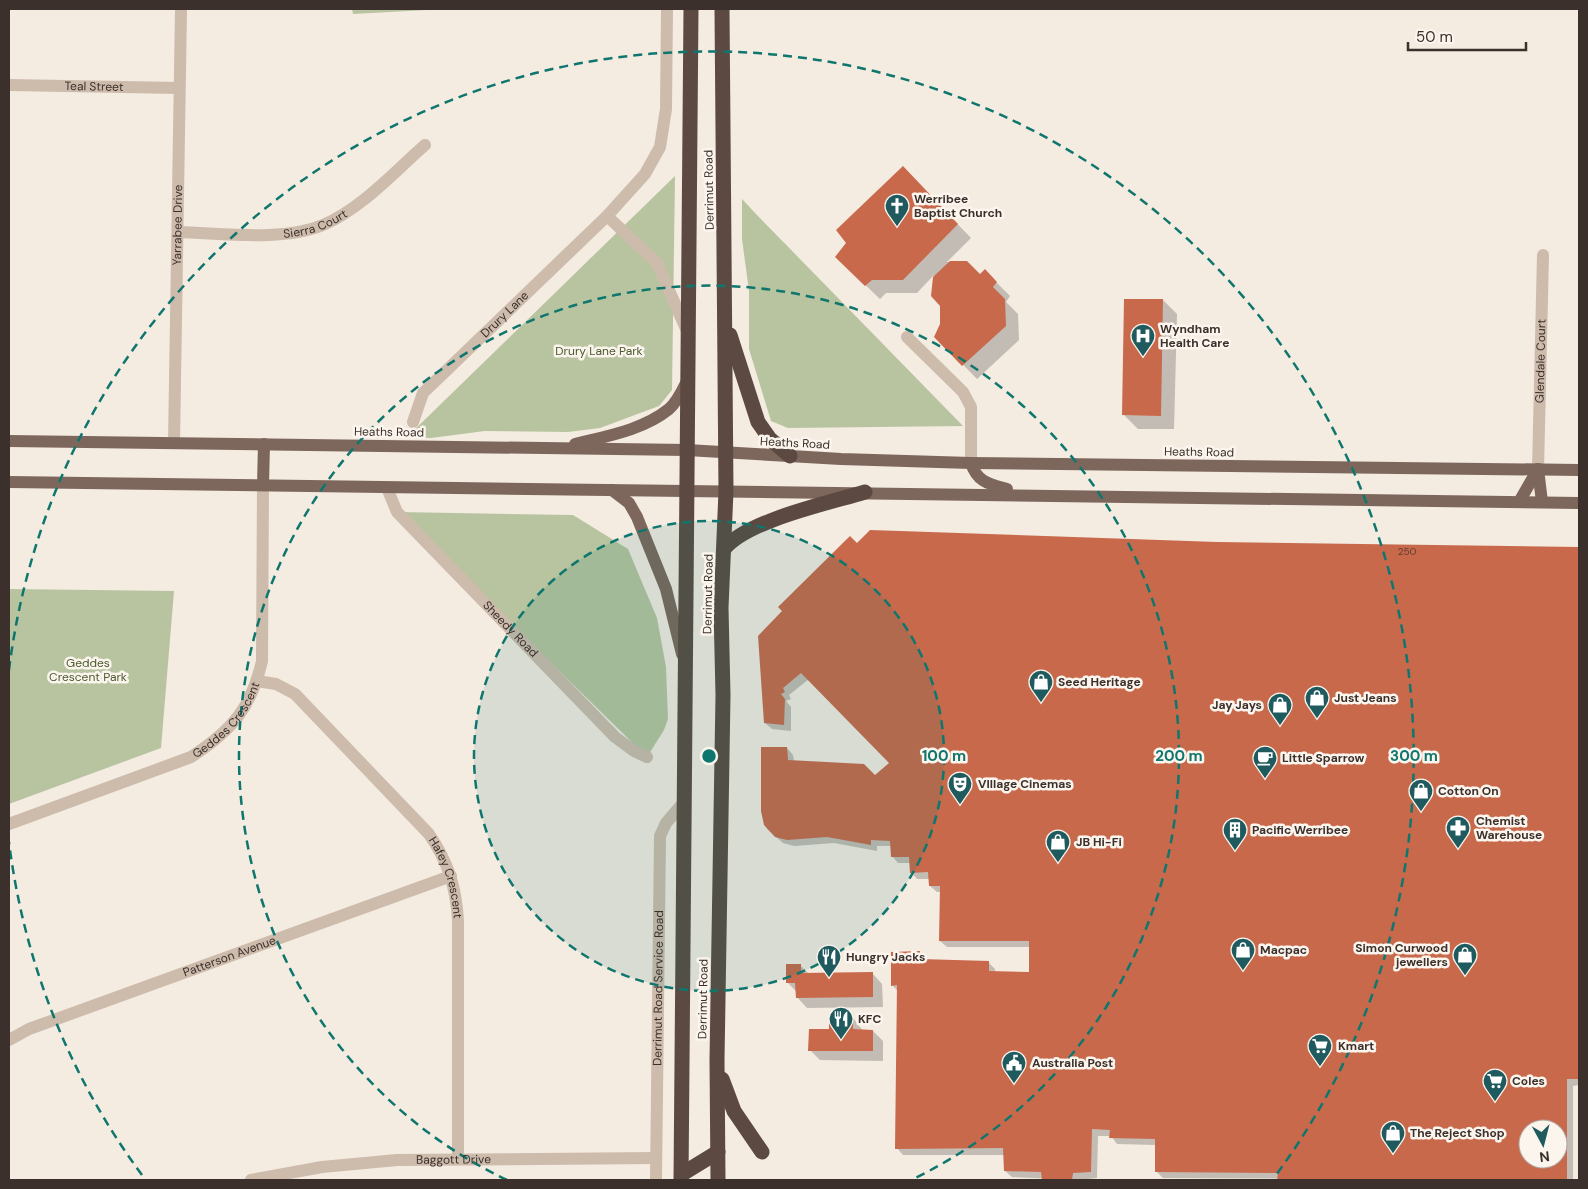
<svg xmlns="http://www.w3.org/2000/svg" width="1588" height="1189" font-family="'DM Sans',sans-serif">
<style>
.green{fill:#b8c4a0}
.shadow{fill:#0003;fill-rule:evenodd}
.building{fill:#c8694b;fill-rule:evenodd}
.lines{fill:none;stroke-linecap:round;stroke-linejoin:round}
.minor{stroke:#cdbbac;stroke-width:12}
.major{stroke:#7d675c;stroke-width:12}
.highway{stroke:#5c4a42;stroke-width:15}
.ring{fill:none;stroke:#0f766e;stroke-width:2.5;stroke-dasharray:9 6}
.labels{text-anchor:middle;stroke-width:5;stroke-linejoin:round;paint-order:stroke}
.number-label{font-size:10px;fill:#5e3e33}
.street-label{font-size:12px;fill:#3b302b;stroke:#fbf5ee}
.poi-label{font-size:12px;font-weight:bold;fill:#3b302b;stroke:#fbf5ee;text-anchor:start}
.park-label{font-size:12px;fill:#4a5a2e;stroke:#fbf5ee}
.centre{fill:#0f766e;stroke:#fbf5ee;stroke-width:2.5}
.ring-label{font-size:15px;text-anchor:middle;font-weight:bold;fill:#0f766e;stroke:#fbf5ee;stroke-width:5;stroke-linejoin:round;paint-order:stroke}
</style>
<rect width="100%" height="100%" fill="#f4ebe1"/>
<g class="green">
<path d="M352,9H446L353,14Z"/>
<path d="M675,176L672,390L659,406L600,428L568,432L485,431L431,438L407,437Z"/>
<path d="M742,199L756,214L963,426L788,428L771,421L749,349V291L742,239Z"/>
<path d="M397,512L573,515L628,549L657,618L666,667L668,719L664,730L647,757Z"/>
<path d="M9,589L174,591L161,748L9,804Z"/>
</g>
<g class="shadow">
<path d="M903,168L971,238L947,262H966L980,276L985,271L1010,296L1006,302L1018,314L1019,340L977,379L936,337L941,325L942,305L932,296L934,275L917,293H886L880,299L836,257Z"/>
<path d="M1163,300L1177,314L1174,429H1138L1124,415Z"/>
<path d="M870,531L1217,543L1579,549V1085L1573,1086V1180L1163,1178L1156,1171V1145L1117,1144L1111,1136H1098L1097,1178L1079,1180L1012,1177L1005,1171V1155H903L897,1148L898,991L892,985L919,952L926,961L988,962L995,969V972L1030,974V947H947L940,941L941,892H937L930,886L929,879H917L911,872V863H898L892,856V846H877V851L834,843L794,846L783,843L767,829L763,811L787,748L793,755L794,761L875,777L891,763L809,679L789,695L791,699L786,701L791,707V731L772,729L765,723L759,636ZM1528,1129H1558V1159H1528Z"/>
<path d="M800,965L809,974L872,973L882,984L883,1007L807,1008L797,997V992L787,982Z"/>
<path d="M853,1018L863,1031H873L883,1041V1061L820,1060L810,1050L830,1030Z"/>
</g>
<g class="building">
<path d="M903,166L958,224L903,280H872L865,286L835,257L846,243L836,230Z"/>
<path d="M950,261H967L980,274L985,269L997,282L993,287L1005,299L1006,326L962,366L934,337L940,324V306L931,296L933,277Z"/>
<path d="M1124,299H1163L1161,416L1122,415Z"/>
<path d="M870,530L1217,542L1579,547V1079H1567V1180H1277L1278,1173L1155,1172V1139L1109,1138L1110,1130L1092,1129L1091,1172L1073,1173L1072,1180H1042L1041,1172L1004,1171L1003,1148L895,1149L897,985L891,986V952L920,951V959L989,961V971L1029,972V941H939L940,886H929L928,872L910,873L909,857H891L890,841L871,840V845L827,837L787,840L775,837L764,825L761,811V747H787L788,760L864,764L875,775L889,763L801,673L783,688L785,692L781,694L785,699L784,725L764,723L758,636L782,611L778,607L850,536L857,543ZM1528,1129H1558V1159H1528Z"/>
<path d="M786,964H801V973L873,972V997L796,998L795,983H786Z"/>
<path d="M829,1017H853V1029L873,1030V1051H808L809,1029H829Z"/>
</g>
<g class="lines">
<g class="minor">
<path id="s1" d="M9,85L179,88"/>
<path d="M607,216L657,263L687,331"/>
<path id="s2" d="M178,232C222,233 282,242 323,225C361,209 394,172 425,145"/>
<path d="M907,337L963,392L971,407V463"/>
<path id="s3" d="M413,422L423,393L607,216L645,174L660,147L666,109L667,9"/>
<path id="s4" d="M174,443L181,9"/>
<path id="s5" d="M1538,469L1543,255"/>
<path id="s6" d="M387,488L397,512L615,737L634,751L647,757"/>
<path id="s7" d="M257,681L276,684L295,694L429,834C448,862 456,886 458,921V1159"/>
<path id="s8" d="M9,824L191,757C231,731 251,709 262,661L263,485"/>
<path id="s9" d="M9,1040L29,1029L451,876"/>
<path id="s10" d="M251,1180L322,1167L397,1160L656,1158"/>
<path id="s11" d="M656,1180L660,836L666,823L684,802"/>
</g>
<g class="major">
<path d="M9,441L687,450L841,459L971,463L1579,470"/>
<path d="M575,444C607,436 643,430 669,409C678,401 683,389 688,379"/>
<path d="M971,463C977,482 989,484 1007,489"/>
<path d="M1538,469L1542,502"/>
<path d="M9,482L1579,503"/>
<path d="M263,485L264,444"/>
<path d="M612,490L629,503L637,517L666,589L682,654"/>
<path d="M1519,502L1538,469"/>
</g>
<g class="highway">
<path d="M730,335L758,422L770,439L790,456"/>
<path d="M724,549C748,520 829,503 865,492"/>
<path d="M722,1079L734,1111L762,1152"/>
<path d="M682,1174L718,1152"/>
<path d="M681,1180L691,9"/>
<path d="M718,1180L717,1060L723,695L721,608L726,491L722,9"/>
</g>
</g>
<circle cx="709" cy="756" r="235" fill="#0f766e" fill-opacity=".12"/>
<g class="ring">
<circle cx="709" cy="756" r="235"/>
<path d="M507 1180A470 470 0 1 1 911 1180"/>
<path d="M142 1175A705 705 0 0 1 9 842M9 670A705 705 0 1 1 1276 1175"/>
</g>
<defs>
<symbol id="church-pin" viewBox="-11 -11 22 30"><path d="M0 17L-7.5 6A9.5 9.5 0 1 1 7.5 6Z" fill="#1f5a5e" stroke="#fbf5ee"/><path d="M-1.2-6h2.4v3.5h3.3v2.4h-3.3V6h-2.4V-.1h-3.3v-2.4h3.3Z" fill="#fff"/></symbol>
<symbol id="hospital-pin" viewBox="-11 -11 22 30"><path d="M0 17L-7.5 6A9.5 9.5 0 1 1 7.5 6Z" fill="#1f5a5e" stroke="#fbf5ee"/><path d="M-5-5h3v3.5h4V-5h3V5h-3V1.5h-4V5h-3Z" fill="#fff"/></symbol>
<symbol id="shop-pin" viewBox="-11 -11 22 30"><path d="M0 17L-7.5 6A9.5 9.5 0 1 1 7.5 6Z" fill="#1f5a5e" stroke="#fbf5ee"/><path d="M-5-2.5h2.3a2.7 3.5 0 0 1 5.4 0H5L5.5 6h-11ZM-1.5-2.5h3a1.5 2.3 0 0 0-3 0Z" fill="#fff"/></symbol>
<symbol id="cafe-pin" viewBox="-11 -11 22 30"><path d="M0 17L-7.5 6A9.5 9.5 0 1 1 7.5 6Z" fill="#1f5a5e" stroke="#fbf5ee"/><path d="M-5.5-4.5H6V0H3Q3 3.5 0 3.5H-2.5Q-5.5 3.5-5.5 0ZM3-3.2v2h1.7v-2ZM-6 4.5H4V6H-6Z" fill="#fff"/></symbol>
<symbol id="theatre-pin" viewBox="-11 -11 22 30"><path d="M0 17L-7.5 6A9.5 9.5 0 1 1 7.5 6Z" fill="#1f5a5e" stroke="#fbf5ee"/><path d="M-5-5.5Q0-4 5-5.5V0Q5 5 0 6Q-5 5-5 0ZM-3.3-2.5H-1v1.5H-3.3ZM1-2.5H3.3v1.5H1ZM-2.8 1Q0 5.5 2.8 1Z" fill="#fff"/></symbol>
<symbol id="pharmacy-pin" viewBox="-11 -11 22 30"><path d="M0 17L-7.5 6A9.5 9.5 0 1 1 7.5 6Z" fill="#1f5a5e" stroke="#fbf5ee"/><path d="M-2-6h4v4h4v4h-4v4h-4v-4h-4v-4h4Z" fill="#fff"/></symbol>
<symbol id="building-pin" viewBox="-11 -11 22 30"><path d="M0 17L-7.5 6A9.5 9.5 0 1 1 7.5 6Z" fill="#1f5a5e" stroke="#fbf5ee"/><path d="M-4-6H4V6H1V3H-1V6H-4ZM-2.5-4.3h1.7v1.8h-1.7ZM.8-4.3h1.7v1.8H.8ZM-2.5-1h1.7V.8h-1.7ZM.8-1h1.7V.8H.8Z" fill="#fff"/></symbol>
<symbol id="restaurant-pin" viewBox="-11 -11 22 30"><path d="M0 17L-7.5 6A9.5 9.5 0 1 1 7.5 6Z" fill="#1f5a5e" stroke="#fbf5ee"/><path d="M-5-6h1v4h1v-4h1v4h1v-4h1v5L-1.5 .5V6h-2V.5L-5-1ZM5-6V6H3V1.5H1.5Q1.5-4 5-6Z" fill="#fff"/></symbol>
<symbol id="supermarket-pin" viewBox="-11 -11 22 30"><path d="M0 17L-7.5 6A9.5 9.5 0 1 1 7.5 6Z" fill="#1f5a5e" stroke="#fbf5ee"/><path d="M-6-5.5h2.5l.6 2H6L4.5 2H-2.5L-4.4-4H-6ZM-1.5 3.2a1.3 1.3 0 1 0 .1 0ZM3 3.2a1.3 1.3 0 1 0 .1 0Z" fill="#fff"/></symbol>
<symbol id="civic-pin" viewBox="-11 -11 22 30"><path d="M0 17L-7.5 6A9.5 9.5 0 1 1 7.5 6Z" fill="#1f5a5e" stroke="#fbf5ee"/><path d="M-.6-6.5H3V-4.5H.6V-3L4-1V1h2V6H-6V1h2V-1L-.6-3ZM-1.2 2.5V6h2.4V2.5Z" fill="#fff"/></symbol>
</defs>
<g fill-rule="evenodd">
<use href="#church-pin" x="883" y="192" width="28" height="38"/>
<use href="#hospital-pin" x="1129" y="322" width="28" height="38"/>
<use href="#shop-pin" x="1027" y="668" width="28" height="38"/>
<use href="#shop-pin" x="1303" y="684" width="28" height="38"/>
<use href="#shop-pin" x="1266" y="691" width="28" height="38"/>
<use href="#cafe-pin" x="1251" y="744" width="28" height="38"/>
<use href="#theatre-pin" x="946" y="770" width="28" height="38"/>
<use href="#shop-pin" x="1407" y="777" width="28" height="38"/>
<use href="#pharmacy-pin" x="1444" y="814" width="28" height="38"/>
<use href="#building-pin" x="1221" y="816" width="28" height="38"/>
<use href="#shop-pin" x="1044" y="828" width="28" height="38"/>
<use href="#shop-pin" x="1229" y="936" width="28" height="38"/>
<use href="#shop-pin" x="1451" y="941" width="28" height="38"/>
<use href="#restaurant-pin" x="815" y="943" width="28" height="38"/>
<use href="#restaurant-pin" x="827" y="1005" width="28" height="38"/>
<use href="#supermarket-pin" x="1306" y="1032" width="28" height="38"/>
<use href="#civic-pin" x="1000" y="1049" width="28" height="38"/>
<use href="#supermarket-pin" x="1481" y="1067" width="28" height="38"/>
<use href="#shop-pin" x="1379" y="1119" width="28" height="38"/>
</g>
<g class="labels">
<g class="number-label">
<text x="1407" y="555">250</text>
</g>
<g class="street-label">
<text dy="4" stroke="none"><textPath href="#s1" startOffset="85">Teal Street</textPath></text>
<text transform="translate(709 190) rotate(-91)" y="4">Derrimut Road</text>
<text dy="4" stroke="none"><textPath href="#s2" startOffset="139">Sierra Court</textPath></text>
<text dy="4" stroke="none"><textPath href="#s4" startOffset="218">Yarrabee Drive</textPath></text>
<text dy="4" stroke="none"><textPath href="#s3" startOffset="144">Drury Lane</textPath></text>
<text dy="4" stroke="none"><textPath href="#s5" startOffset="108">Glendale Court</textPath></text>
<text transform="translate(389 432) rotate(1)" y="4">Heaths Road</text>
<text transform="translate(795 443) rotate(3)" y="4">Heaths Road</text>
<text transform="translate(1199 452) rotate(1)" y="4">Heaths Road</text>
<text transform="translate(708 594) rotate(-89)" y="4">Derrimut Road</text>
<text dy="4" stroke="none"><textPath href="#s6" startOffset="189">Sheedy Road</textPath></text>
<text dy="4" stroke="none"><textPath href="#s8" startOffset="246">Geddes Crescent</textPath></text>
<text dy="4" stroke="none"><textPath href="#s7" startOffset="282">Hafey Crescent</textPath></text>
<text dy="4" stroke="none"><textPath href="#s9" startOffset="236">Patterson Avenue</textPath></text>
<text dy="4" stroke="none"><textPath href="#s11" startOffset="192">Derrimut Road Service Road</textPath></text>
<text transform="translate(703 999) rotate(-89)" y="4">Derrimut Road</text>
<text dy="4" stroke="none"><textPath href="#s10" startOffset="204">Baggott Drive</textPath></text>
</g>
<g class="poi-label">
<text x="914" y="203">Werribee<tspan x="914" dy="14">Baptist Church</tspan></text>
<text x="1160" y="333">Wyndham<tspan x="1160" dy="14">Health Care</tspan></text>
<text x="1058" y="686">Seed Heritage</text>
<text x="1334" y="702">Just Jeans</text>
<text x="1262" y="709" text-anchor="end">Jay Jays</text>
<text x="1282" y="762">Little Sparrow</text>
<text x="978" y="788">VIllage Cinemas</text>
<text x="1438" y="795">Cotton On</text>
<text x="1476" y="825">Chemist<tspan x="1476" dy="14">Warehouse</tspan></text>
<text x="1252" y="834">Pacific Werribee</text>
<text x="1076" y="846">JB Hi-Fi</text>
<text x="1448" y="952" text-anchor="end">Simon Curwood<tspan x="1448" dy="14">jewellers</tspan></text>
<text x="1260" y="954">Macpac</text>
<text x="846" y="961">Hungry Jacks</text>
<text x="858" y="1023">KFC</text>
<text x="1338" y="1050">Kmart</text>
<text x="1032" y="1067">Australia Post</text>
<text x="1512" y="1085">Coles</text>
<text x="1410" y="1137">The Reject Shop</text>
</g>
<g class="park-label">
<text x="599" y="355">Drury Lane Park</text>
<text x="88" y="667">Geddes<tspan x="88" dy="14">Crescent Park</tspan></text>
</g>
</g>
<circle cx="709" cy="756" r="8" class="centre"/>
<g class="ring-label">
<text x="944" y="761">100 m</text>
<text x="1179" y="761">200 m</text>
<text x="1414" y="761">300 m</text>
</g>
<rect width="1588" height="1189" fill="none" stroke="#3b302b" stroke-width="20"/>
<g transform="translate(1543 1144) rotate(173)"><circle r="24" fill="#fbf5ee" stroke="#aea6a0"/>
<path d="M0-4L9 19L0 12L-9 19Z" fill="#1f5a5e"/>
<text y="-8" font-size="14" font-weight="bold" text-anchor="middle" fill="#3b302b">N</text>
</g>
<path d="M1408 42v8h118v-8" fill="none" stroke="#3b302b" stroke-width="2.5"/>
<text x="1416" y="42" font-size="15" fill="#3b302b" stroke="#fbf5ee" stroke-width="4" paint-order="stroke">50 m</text>
</svg>
